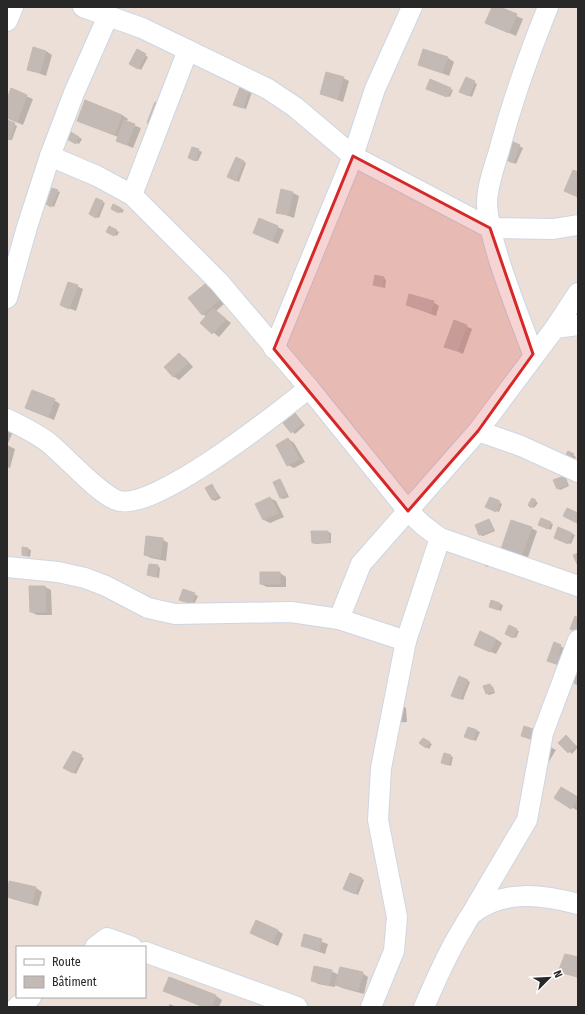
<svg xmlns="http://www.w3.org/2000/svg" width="585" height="1014" font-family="'Fira Sans Condensed',sans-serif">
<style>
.shadow{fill:#0003}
.building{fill:#c3b9b5;stroke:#c6bab2}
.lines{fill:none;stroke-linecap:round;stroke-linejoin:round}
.minor-casing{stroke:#cdd6e2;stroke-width:22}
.minor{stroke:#fff;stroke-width:20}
.marked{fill:#d62828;fill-opacity:0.2;stroke:#d62828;stroke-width:3;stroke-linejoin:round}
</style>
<rect width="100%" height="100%" fill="#ebdfd8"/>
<g class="shadow">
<path d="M493,7H497L523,19L516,36L487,23Z"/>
<path d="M46,51L52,55L46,76L28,69Z"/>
<path d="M137,51L148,57L141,70L130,63Z"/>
<path d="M448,58L454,62L449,76L419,64Z"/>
<path d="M343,78L349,81L343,102L321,94Z"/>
<path d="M466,78L477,84L472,97L463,93Z"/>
<path d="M240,88L252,92L246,109L237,106Z"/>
<path d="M450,89L453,90L450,97L430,90Z"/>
<path d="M12,90L33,99L23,125L7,118V102Z"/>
<path d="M122,115L128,119L126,122L141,128L133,148L117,141L118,137L78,120Z"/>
<path d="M7,121L17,126L12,140L7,139Z"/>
<path d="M69,132L82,139L79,144L66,137Z"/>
<path d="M512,143L523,148L516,164L508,160Z"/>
<path d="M193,148L202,152L198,161L192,160Z"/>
<path d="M236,158L246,163L239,182L229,177Z"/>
<path d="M57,191L60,192L54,207L50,205Z"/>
<path d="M293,193L299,196L294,218L277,212Z"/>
<path d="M96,199L105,203L99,218L92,215Z"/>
<path d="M114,205L124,210L122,213L115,210Z"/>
<path d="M260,219L284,230L278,244L260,236Z"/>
<path d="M110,227L119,232L117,236L107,231Z"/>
<path d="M384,278L386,280L385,288L374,285Z"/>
<path d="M205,285L211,289L224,304L216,311L231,323L219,337L202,323L207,317L202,314Z"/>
<path d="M77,286L83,289L76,311L61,305Z"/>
<path d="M433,302L439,306L436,316L407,305Z"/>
<path d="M466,326L472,329L463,354L445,346Z"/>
<path d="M179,354L185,358L193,367L179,380L173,376Z"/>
<path d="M54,400L60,404L54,420L26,408Z"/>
<path d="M297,416L305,425L295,434L284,423Z"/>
<path d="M7,420L16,425L8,443H7Z"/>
<path d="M288,439L294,443L305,462L294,468L288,465Z"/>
<path d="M7,445L15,449L10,468L7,467Z"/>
<path d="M568,452L576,457L574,460L566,455Z"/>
<path d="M564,477L566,478L569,486L560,490L557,488Z"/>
<path d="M280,480L282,482L289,497L283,499L280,498Z"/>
<path d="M212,485L221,498L215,501L212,499Z"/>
<path d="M270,498L276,501L284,517L270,523L264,520L257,505Z"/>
<path d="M533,499L538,503L534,508L529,505Z"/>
<path d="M499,502L502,504L499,512L489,508Z"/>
<path d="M488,521L491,522L495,531L483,536L480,535Z"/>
<path d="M550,523L553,524L551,530L542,526Z"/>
<path d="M531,528L537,531L526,563L507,556Z"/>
<path d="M559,528L575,535L571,544L558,539Z"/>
<path d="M328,532L331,533V543L315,544L313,542Z"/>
<path d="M162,539L168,543L166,561L151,558L145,555Z"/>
<path d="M28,549L31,550L30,557L23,555Z"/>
<path d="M481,558L494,564L487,567L484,565Z"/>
<path d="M158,566L160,568L159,578L148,575Z"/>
<path d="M280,573L286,577V587H267L261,584Z"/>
<path d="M45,587L51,590L52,615H37L31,612Z"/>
<path d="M184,590L198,596L194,605L183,601Z"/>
<path d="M492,601L503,605L501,611L493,608Z"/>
<path d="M516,630L519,631L516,638L509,635Z"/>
<path d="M496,639L502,643L496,654L481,648Z"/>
<path d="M554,644L567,649L568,669L549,661Z"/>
<path d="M468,681L470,682L463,700L455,697Z"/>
<path d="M490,685L493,687L495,693L489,695L486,693Z"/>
<path d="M399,704L406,708L407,722L389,723L383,719L382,706Z"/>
<path d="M469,728L480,732L476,741L468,738Z"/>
<path d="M566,737L578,747L572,754L560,743Z"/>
<path d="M423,739L432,744L429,749L420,743Z"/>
<path d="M545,744L556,750L548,763L537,756Z"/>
<path d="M73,752L84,758L76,774L65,768Z"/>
<path d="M450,756L453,757L451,766L442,763Z"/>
<path d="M562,788L578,798V811L556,798Z"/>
<path d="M351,874L364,880L358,895L347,890Z"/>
<path d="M9,882L36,888L42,892L38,906L12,899L7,896Z"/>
<path d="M277,930L283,934L278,946L251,933Z"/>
<path d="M305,936L328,944L325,954L302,946Z"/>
<path d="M578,958V978L560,971Z"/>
<path d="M331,971L339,975L362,973L368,977L364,994L342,988L335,984V987L318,984L312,980Z"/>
<path d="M169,978L216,996L222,1000L219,1007H203L171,994L164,991Z"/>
<path d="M170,1004L176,1007H168Z"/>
</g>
<g class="building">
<path d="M492,7H500L517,14L509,33L485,23Z"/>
<path d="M33,47L46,51L40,73L27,70Z"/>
<path d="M137,49L146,54L138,69L129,64Z"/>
<path d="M423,49L448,57L442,73L418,65Z"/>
<path d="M326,72L344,77L337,99L320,94Z"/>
<path d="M466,77L475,81L469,96L459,92Z"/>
<path d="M430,79L451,88L447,97L426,89Z"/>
<path d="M240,87L249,90L243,108L233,105Z"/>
<path d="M11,88L27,95L17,122L7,118V99Z"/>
<path d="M85,100L122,115L114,135L77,121Z"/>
<path d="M155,102L166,106L158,127L147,123Z"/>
<path d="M7,120L15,123L10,140L7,139Z"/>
<path d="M124,120L135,124L127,145L116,141Z"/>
<path d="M69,131L79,137L76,144L65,138Z"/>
<path d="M511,141L520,145L513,163L504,159Z"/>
<path d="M192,147L199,149L196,161L188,158Z"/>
<path d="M236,157L244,161L236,181L227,177Z"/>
<path d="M573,170L578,172V197L564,191Z"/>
<path d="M52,188L58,190L51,207L46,204Z"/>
<path d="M281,189L293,192L288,215L276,213Z"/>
<path d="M96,198L103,201L96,218L89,214Z"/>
<path d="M113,204L121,208L119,213L111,209Z"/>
<path d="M259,218L278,226L272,241L253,233Z"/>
<path d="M109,226L117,230L114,236L106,232Z"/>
<path d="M375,275L384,277L382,287L373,285Z"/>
<path d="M68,282L78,285L69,309L60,305Z"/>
<path d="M205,284L219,300L202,315L188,298Z"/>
<path d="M409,294L434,301L430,313L406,305Z"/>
<path d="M213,308L226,319L212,334L200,323Z"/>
<path d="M454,320L467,325L457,351L444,347Z"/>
<path d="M179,353L188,363L173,377L164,367Z"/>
<path d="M32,390L55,399L48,417L25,408Z"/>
<path d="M295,413L303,423L291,433L283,423Z"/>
<path d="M288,438L300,459L287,466L276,445Z"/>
<path d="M568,451L574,454L571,459L565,456Z"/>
<path d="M564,476L567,485L557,489L553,480Z"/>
<path d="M280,479L287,495L280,498L273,482Z"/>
<path d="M212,484L218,496L212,500L205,488Z"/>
<path d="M270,497L278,513L263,520L255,504Z"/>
<path d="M490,497L500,501L496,512L485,507Z"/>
<path d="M532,498L536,500L531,508L528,505Z"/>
<path d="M567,508L578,513L577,523L563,516Z"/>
<path d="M541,518L551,522L548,529L538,525Z"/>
<path d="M489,519L493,530L479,535L475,525Z"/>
<path d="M511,520L532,527L520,560L500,552Z"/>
<path d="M558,527L572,533L568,544L554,538Z"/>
<path d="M311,531H328L329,542L312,543Z"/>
<path d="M146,536L163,538L160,558L144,555Z"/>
<path d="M22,547L28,548L27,556L22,555Z"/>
<path d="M578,553V564H577L573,555Z"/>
<path d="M149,564L158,565L156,577L147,575Z"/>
<rect x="260" y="572" width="20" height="12"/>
<path d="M29,586H45L46,612H30Z"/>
<path d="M183,589L195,593L192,604L179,600Z"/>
<path d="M491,600L500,603L498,610L489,607Z"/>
<path d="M575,616L578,618V632L570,629Z"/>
<path d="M509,625L517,629L513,638L505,634Z"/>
<path d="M480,631L496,639L490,652L474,645Z"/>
<path d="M554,642L561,645L558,655L565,658L562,666L547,661Z"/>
<path d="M577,671H578V685L572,682Z"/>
<path d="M459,676L468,680L460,699L451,696Z"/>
<path d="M490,684L493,691L486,694L483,686Z"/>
<path d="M524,726L539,731L536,741L521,736Z"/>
<path d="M468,727L477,730L473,740L464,737Z"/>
<path d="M566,735L576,746L568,753L558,743Z"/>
<path d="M423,738L430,742L426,748L419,743Z"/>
<path d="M73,751L82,755L73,773L63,768Z"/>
<path d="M444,753L451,755L448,765L441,763Z"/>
<path d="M561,787L578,797L571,809L554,798Z"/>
<path d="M350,873L362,878L355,894L343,889Z"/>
<path d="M9,881L36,887L32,903L7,897Z"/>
<path d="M256,920L278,930L272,943L250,933Z"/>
<path d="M304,934L322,939L319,951L301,946Z"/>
<path d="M565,954L578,957V977L558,972Z"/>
<path d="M314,966L332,970L329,985L311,981Z"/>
<path d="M340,967L363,972L358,991L335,985Z"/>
<path d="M169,977L216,995L212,1007H204L163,991Z"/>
</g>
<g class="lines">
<defs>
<g id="minor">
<path d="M83,7L142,28L268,89L295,107L353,156L490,228L553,229L578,225"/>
<path d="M7,21L13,7"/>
<path d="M188,50L132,195L219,282L309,388L408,511L424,526L440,538L406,641L381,768L378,820L397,917L394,951L371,1007"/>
<path d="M50,156L97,176L132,195"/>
<path d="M7,298L27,227L50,156L74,93L108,16"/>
<path d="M555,328L578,325"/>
<path d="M274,349L353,156L375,89L412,7"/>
<path d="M533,354C522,324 510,294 500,263C494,244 488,224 487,204C487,186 494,168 499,151C512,102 529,54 548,7"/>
<path d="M7,419C21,426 36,433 49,443C67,458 96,491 116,500C151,515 279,412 309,388"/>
<path d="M478,431L521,446L578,472"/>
<path d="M440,538L578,586"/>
<path d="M7,567L58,572L85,578L106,586L148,608L175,614L291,612L339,619L406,641"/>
<path d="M339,619L361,564L478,431L555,328L578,293"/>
<path d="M472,913L527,820L543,733L578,640"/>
<path d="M95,947L107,938L132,947"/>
<path d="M145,952L297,1007"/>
<path d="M17,1007L31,997"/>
<path d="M424,1007C436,980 447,953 463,928C466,923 469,916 473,913C503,889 544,895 578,904"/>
</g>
</defs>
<use href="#minor" class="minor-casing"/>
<use href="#minor" class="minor"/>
</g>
<path class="marked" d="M353,156L490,228L533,354L478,431L408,511L274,349Z"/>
<rect width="585" height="1014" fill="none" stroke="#282828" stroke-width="16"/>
<rect x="16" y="946" width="130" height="52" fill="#ffffff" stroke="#a9a9a9"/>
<rect x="24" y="959" width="20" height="6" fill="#ffffff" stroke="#a9a9a9"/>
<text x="52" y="966" font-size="12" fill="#282828">Route</text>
<rect x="24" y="976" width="20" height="12" fill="#c3b9b5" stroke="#a9a9a9"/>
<text x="52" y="986" font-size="12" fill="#282828">Bâtiment</text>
<g transform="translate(549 978) rotate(66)" stroke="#ffffff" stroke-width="3" paint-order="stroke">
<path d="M0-3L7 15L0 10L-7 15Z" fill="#282828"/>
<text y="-6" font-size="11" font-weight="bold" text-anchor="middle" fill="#282828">N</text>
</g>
</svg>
